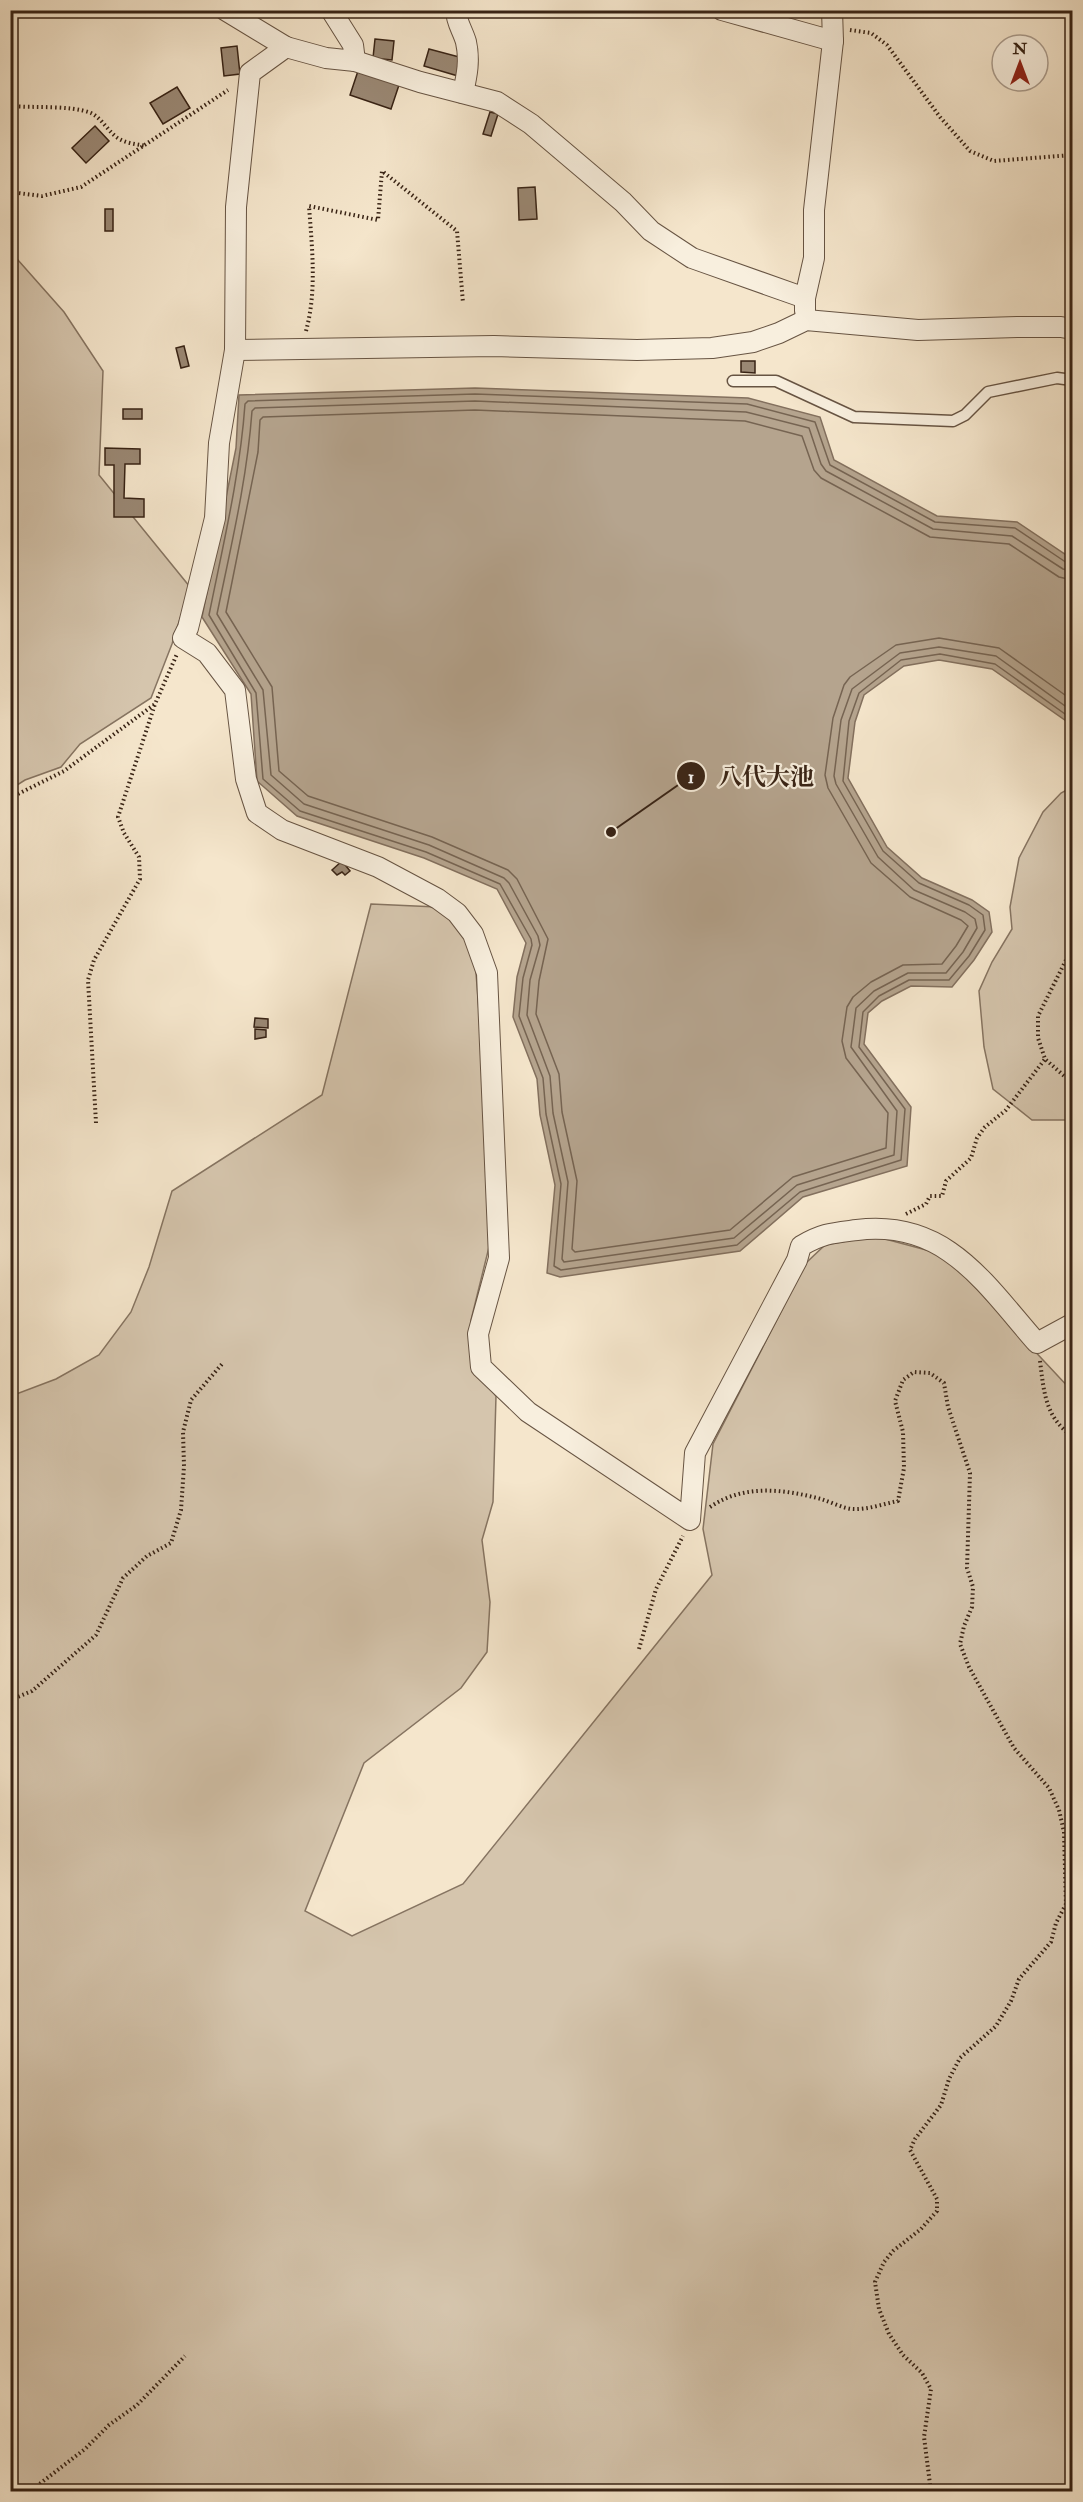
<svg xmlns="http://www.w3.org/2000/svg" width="1083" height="2502" font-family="'IM FELL Double Pica','Noto Serif JP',serif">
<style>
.green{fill:#d5c5ad;stroke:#867461;stroke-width:1.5}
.water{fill:#b5a48e;stroke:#83705e;stroke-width:1.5}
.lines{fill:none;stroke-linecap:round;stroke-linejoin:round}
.shore{stroke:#766452;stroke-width:1.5}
.building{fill:#9a8874;stroke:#382315;stroke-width:1.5}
.lane-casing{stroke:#675443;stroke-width:13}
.street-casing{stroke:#675443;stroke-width:22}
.path{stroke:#382315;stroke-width:4;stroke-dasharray:1.5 3;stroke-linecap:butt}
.lane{stroke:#f8efde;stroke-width:10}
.street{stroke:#f8efde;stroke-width:20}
.leader{fill:none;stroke:#382315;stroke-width:2}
.callout-dot{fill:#382315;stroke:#f8efde;stroke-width:2}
.mark-label{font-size:18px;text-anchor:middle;font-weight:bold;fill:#fff}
.callout-label{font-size:24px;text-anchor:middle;font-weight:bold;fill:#382315;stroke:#f8efde;stroke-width:4.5;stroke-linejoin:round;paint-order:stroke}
</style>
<rect width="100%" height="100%" fill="#f5e6cc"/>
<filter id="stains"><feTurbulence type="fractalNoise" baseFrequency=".00333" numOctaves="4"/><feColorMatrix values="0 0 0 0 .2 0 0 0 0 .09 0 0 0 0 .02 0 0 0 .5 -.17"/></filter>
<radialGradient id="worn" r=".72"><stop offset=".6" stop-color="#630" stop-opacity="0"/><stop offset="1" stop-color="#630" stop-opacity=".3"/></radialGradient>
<g class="green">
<path d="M10,251L64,312L103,371L99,475L190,587L172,644L151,698L80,744L61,767L25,780L11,789Z"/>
<path d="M1072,787V1143V1120H1032L993,1089L984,1047L979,991L992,962L1012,929L1010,907L1019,858L1043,812L1061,793Z"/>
<path d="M371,904L437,907L470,939L476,973L486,1101L490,1243L471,1320V1362L496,1396L493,1502L482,1540L490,1602L487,1652L461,1688L364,1763L305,1911L352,1936L463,1884L712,1575L703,1529L713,1444L806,1263L825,1245L874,1236L945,1255L1072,1391V2491L11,2492V1396L56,1379L99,1355L131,1312L149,1267L172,1191L322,1095Z"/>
</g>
<path class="water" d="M475,388L748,398L820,417L834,460L937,516L1017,522L1072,559V725L992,669L939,660L904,666L864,695L855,722L848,778L887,847L922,878L972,900L989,912L992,932L974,960L952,987L911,986L882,1001L868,1013L864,1044L911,1107L907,1166L803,1197L740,1251L560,1277L547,1273L555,1185L540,1115L537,1079L513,1017L517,977L526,943L497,889L424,858L297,816L257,781L251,694L202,617L236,448L239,395Z"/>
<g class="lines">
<g class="shore">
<path d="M1072,564L1067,563L1015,528L935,522L830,465L815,422L747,404L475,394L248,401L245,404C240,475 223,545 209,615L256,693L263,779L300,811L426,852L500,884L531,939L532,945L523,978L519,1016L543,1078L546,1114L561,1184L554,1266L561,1270L737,1245L800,1192L901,1160L905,1109L859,1047L863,1012L879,996L909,980H949L969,956L985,930L983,915L969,905L919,883L883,851L843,781L849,721L859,693L901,660L940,654L995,664L1072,719"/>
<path d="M1072,571L1063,569L1012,536L933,529L826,471L821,464L809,428L746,412L475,401L255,408L252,411C247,480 231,546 217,614L263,690L271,775L304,804L429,845L504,878L509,883L538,936L540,945L530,980L527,1015L550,1076L553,1113L568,1182L562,1259L564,1262L734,1238L797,1185L894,1155L897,1111L851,1047L856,1008L874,991L908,973H946L963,952L977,928L975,919L965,912L914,890L878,857L836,784L834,776L841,720L852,689L900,653L939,647L996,656L1072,711"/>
<path d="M1072,580L1059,577L1009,544L930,537L821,478L814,470L802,436L745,421L475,410L263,417L260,420L258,452L226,612L272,687L279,771L308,796L432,837L508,870L517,879L548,939L539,981L536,1014L559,1074L562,1112L577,1181L572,1249L575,1252L730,1230L793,1177L886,1148L888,1113L846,1058L842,1041L847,1007L853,997L871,982L903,965L942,964L956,946L968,926L961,920L910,897L871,863L828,788L825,775L833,718L844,685L850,677L896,645L939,638L999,648L1072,700"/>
</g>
</g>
<g class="building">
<path d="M375,39L394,41L392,60L373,58Z"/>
<path d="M237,46L240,74L224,76L221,48Z"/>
<path d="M429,49L463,58L458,76L424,66Z"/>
<path d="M358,71L399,85L391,109L350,95Z"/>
<path d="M177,87L190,108L163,124L150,103Z"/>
<path d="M490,112L498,114L491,136L483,134Z"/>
<path d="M95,126L109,141L86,163L72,148Z"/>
<path d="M535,187L537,219L519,220L518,188Z"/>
<rect x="105" y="209" width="8" height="22"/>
<path d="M184,346L189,366L181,368L176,348Z"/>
<path d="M741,361H755V373L741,372Z"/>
<rect x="123" y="409" width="19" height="10"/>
<path d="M105,448L140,449V464H125L124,498L144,499V517H114V465H105Z"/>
<path d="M342,861L350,871L345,875L342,872L337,875L332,870Z"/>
<path d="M255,1018L268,1019V1028L254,1027Z"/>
<path d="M255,1029L266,1030V1037L255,1039Z"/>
</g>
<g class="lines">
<defs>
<path id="lane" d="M733,381H776L854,417L953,421L965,415L988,392L1057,378L1072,380"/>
<g id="street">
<path d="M225,10L286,47"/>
<path d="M331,10L353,45L355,61"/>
<path d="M456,10C456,22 463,31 466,42C470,60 467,75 463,93"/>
<path d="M722,10L833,41"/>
<path d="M805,298L692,258L651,231L623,202L531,124L497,102L420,82L355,61L326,58L286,47L250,73L236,207L235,350L219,443L215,518L188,628L183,638L207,653L235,690L246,779L257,813L282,830L378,867L438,899L457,913L473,934L487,973L499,1258L478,1334L481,1367L528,1412L690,1520L695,1453L797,1260L801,1246C823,1233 833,1233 857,1230C946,1219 985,1284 1037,1343L1072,1324"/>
<path d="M805,311V298L814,258V210L833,41L832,10"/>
<path d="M235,350L494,346L637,350L712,348L753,342L779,333L806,320L918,330L1017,327H1061L1072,329"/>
</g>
</defs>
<use href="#lane" class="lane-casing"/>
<use href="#street" class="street-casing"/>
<g class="path">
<path d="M850,30L871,33L887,45L940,117L970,151L994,161L1072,155"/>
<path d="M10,106C33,108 71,105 91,113C101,118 106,128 115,136C123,143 135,144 146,146"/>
<path d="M10,192L42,196L81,187L228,90"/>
<path d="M306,331C317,291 312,248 309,206L378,220L382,171L457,231L463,303"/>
<path d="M10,798L64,771L155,704L177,654"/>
<path d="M1072,948L1038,1016V1038L1045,1059L1072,1083"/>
<path d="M96,1123L88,980L94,960L140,879L139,857L124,833L118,817L155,704"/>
<path d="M906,1214L926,1204L930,1196H942L946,1181L971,1158L977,1138L985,1127L1006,1110L1045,1059"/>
<path d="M1040,1361C1044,1392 1045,1417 1072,1436"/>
<path d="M710,1507C744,1484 783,1489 821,1499C831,1502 842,1508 852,1509C867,1510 883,1504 898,1501L904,1468L903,1432L895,1401L903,1380L914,1372L930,1373L944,1383L948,1407L970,1473L967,1568L973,1587L972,1607L964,1626L960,1644L969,1667L1014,1748L1049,1788L1059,1810L1064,1832L1066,1904L1056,1923L1051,1942L1019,1979L1011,2001L996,2026L960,2058L949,2079L941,2105L915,2139L910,2150L937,2199V2211L921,2229L893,2251L884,2262L875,2282L879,2309L889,2334L903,2355L922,2373L931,2389L924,2437L931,2492"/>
<path d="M639,1649L656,1589L683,1536"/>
<path d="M10,1700L32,1691L96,1635L123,1578L147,1556L171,1543L181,1510L184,1466L183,1432L191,1400L222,1364"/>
<path d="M29,2492L85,2449L109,2425L137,2405L185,2356"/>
</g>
<use href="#lane" class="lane"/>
<use href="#street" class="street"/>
</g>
<path class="leader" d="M611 832L691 776"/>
<g class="callout-dot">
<circle cx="611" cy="832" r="6"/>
<circle cx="691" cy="776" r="15"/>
</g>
<g class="mark-label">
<text x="691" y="783">1</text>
</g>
<g class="callout-label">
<text x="766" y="785">八代大池</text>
</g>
<rect width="1083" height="2502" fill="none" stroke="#f5e6cc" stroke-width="36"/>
<rect x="12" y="12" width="1059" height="2478" fill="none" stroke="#382315" stroke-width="3"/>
<rect x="18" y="18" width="1047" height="2466" fill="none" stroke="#382315" stroke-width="1.5"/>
<g transform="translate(1020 63)"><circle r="28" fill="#f8efde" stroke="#ab9d8e" stroke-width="1.5"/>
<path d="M0-4.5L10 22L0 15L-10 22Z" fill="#8f2418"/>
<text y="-9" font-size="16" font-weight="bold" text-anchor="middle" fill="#382315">N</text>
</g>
<rect width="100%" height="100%" filter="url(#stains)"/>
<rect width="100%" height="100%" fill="url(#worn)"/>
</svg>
